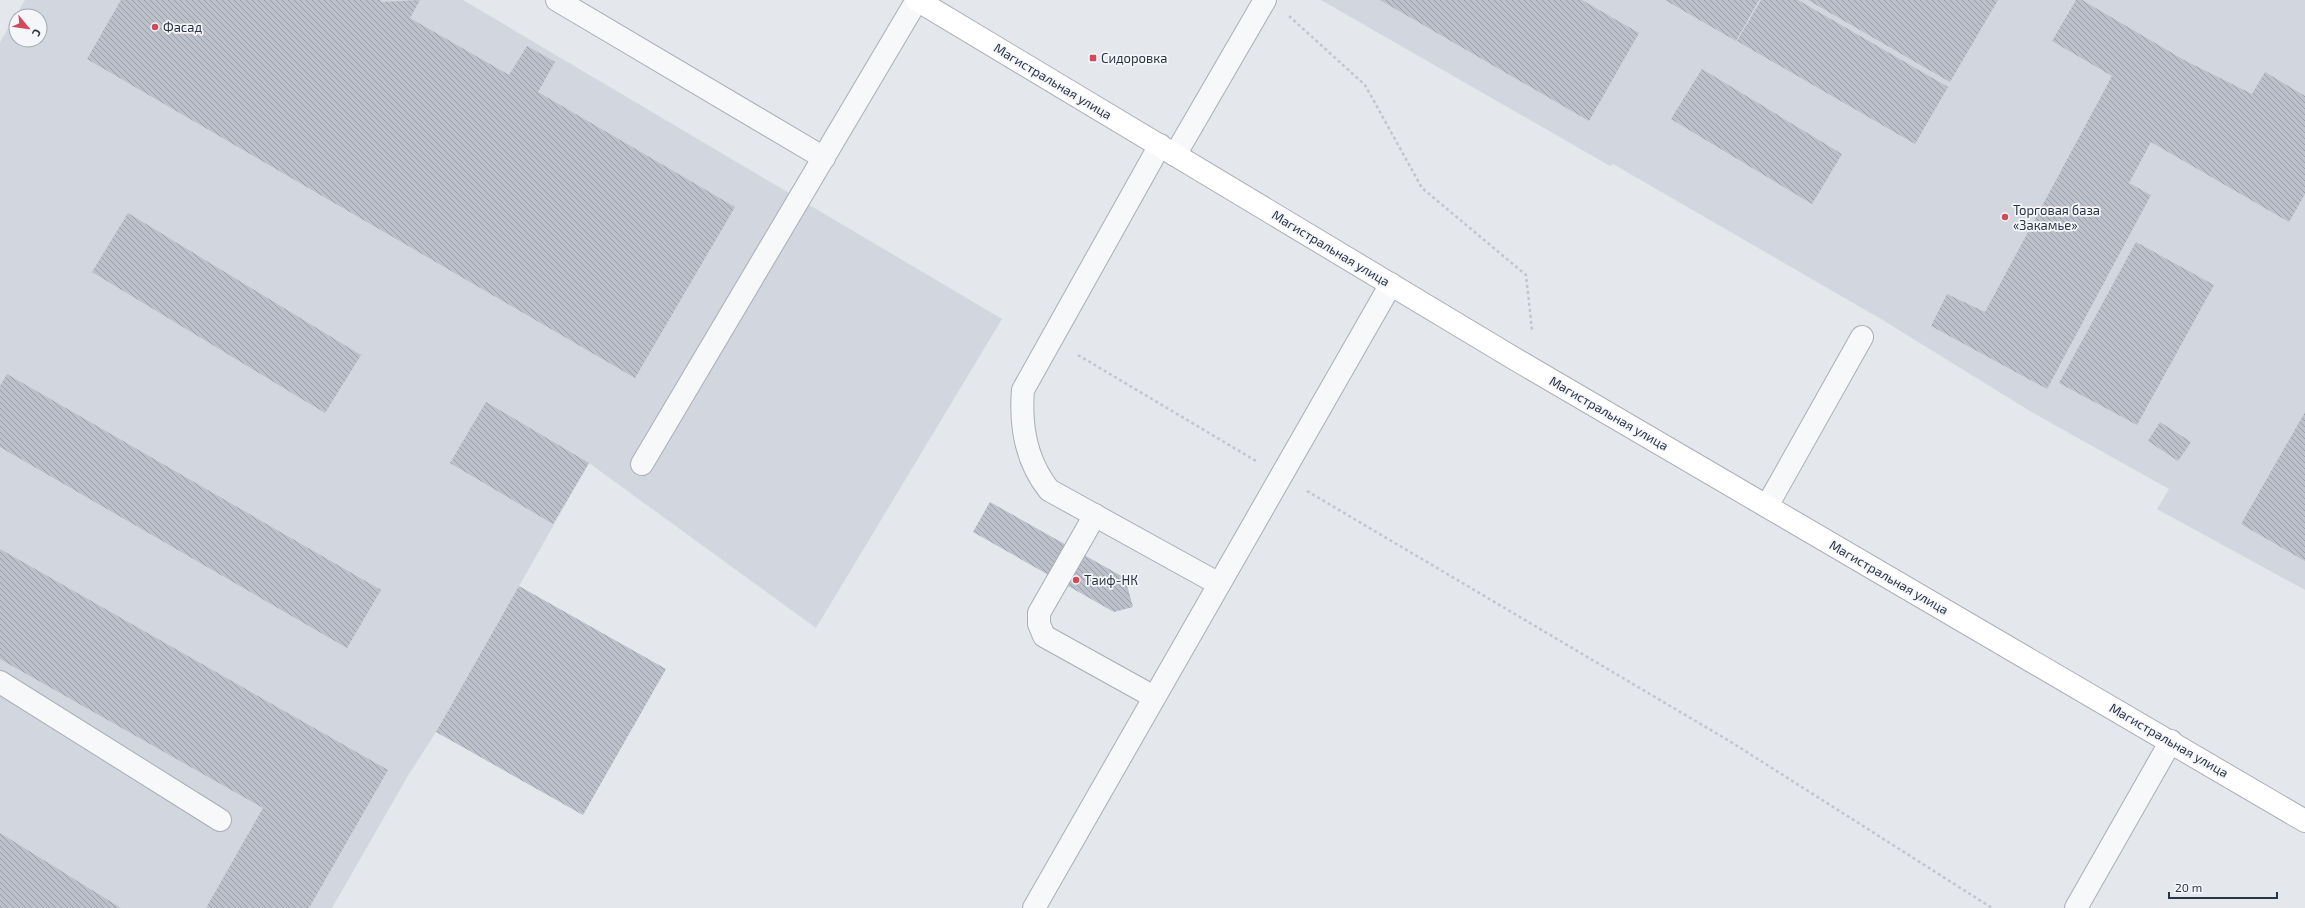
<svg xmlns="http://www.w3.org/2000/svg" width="2305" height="908" font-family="'Exo 2',sans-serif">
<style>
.built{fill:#d2d6de;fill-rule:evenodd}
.building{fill:url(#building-back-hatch)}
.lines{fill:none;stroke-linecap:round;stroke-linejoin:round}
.service-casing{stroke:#a9aeb7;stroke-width:24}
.minor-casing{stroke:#a9aeb7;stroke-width:24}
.secondary-casing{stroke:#a9aeb7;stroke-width:24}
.path{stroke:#c2c5cb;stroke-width:2.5;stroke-dasharray:3 3;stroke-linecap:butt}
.service{stroke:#f7f8fa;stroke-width:22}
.minor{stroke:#f7f8fa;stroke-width:22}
.secondary{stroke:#fff;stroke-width:22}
.poi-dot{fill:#d1495b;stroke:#f4f6f9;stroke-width:1.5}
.labels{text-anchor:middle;stroke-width:3.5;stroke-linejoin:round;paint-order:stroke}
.poi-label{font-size:13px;fill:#2b3445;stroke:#f4f6f9;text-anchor:start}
.street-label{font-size:13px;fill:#2b3445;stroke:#f4f6f9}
</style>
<defs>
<pattern id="building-back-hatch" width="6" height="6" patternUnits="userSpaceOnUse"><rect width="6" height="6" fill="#bbc0ca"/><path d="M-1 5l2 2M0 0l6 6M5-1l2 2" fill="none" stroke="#989da6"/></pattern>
</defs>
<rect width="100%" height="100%" fill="#e4e7ec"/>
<g class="built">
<path d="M25,0H463L1002,319L816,628L589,463L436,732L409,774L332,908H0V42ZM16,16H40V40H16Z"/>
<path d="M1321,0H2305V590L2157,509L2169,489L2035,414L1881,319L1613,164L1610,166Z"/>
</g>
<g class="building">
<path d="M121,0H380L382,2L420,0L410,18L509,75L527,46L555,62L538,92L735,207L635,378L87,59Z"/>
<path d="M1380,0H1582L1639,33L1589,121Z"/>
<path d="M1665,0H1759L1736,41Z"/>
<path d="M1761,0H1798L1948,87L1915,144L1737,41Z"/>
<path d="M1808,0H1998L1950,82Z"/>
<path d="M2076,0H2082L2184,60L2252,94L2265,72L2305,96V194L2289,222L2151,142L2129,183L2151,195L2047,389L1931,326L1947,294L1985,312L2112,76L2052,41Z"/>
<path d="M1702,69L1842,154L1812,204L1671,119Z"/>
<path d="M128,213L361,355L325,413L92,272Z"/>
<path d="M2136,242L2214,285L2137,425L2059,383Z"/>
<path d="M7,374L381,590L347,648L0,447V386Z"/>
<path d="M486,402L589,463L553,524L450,463Z"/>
<path d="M2305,412V561L2241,524Z"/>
<path d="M2160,422L2191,442L2178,461L2148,441Z"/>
<path d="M990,502L1125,578L1133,607L1114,612L973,532Z"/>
<path d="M0,549L388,770L309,908H206L263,808L0,659Z"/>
<path d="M519,586L666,669L583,815L436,732Z"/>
<path d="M0,833L121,908H0Z"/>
</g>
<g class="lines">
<defs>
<g id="service">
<path d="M557,0L824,158"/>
<path d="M1160,145L1023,390C1020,426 1026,461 1049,490L1219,584"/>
<path d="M1175,155L1265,0"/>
<path d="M642,464L917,0"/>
<path d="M1767,506L1862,337"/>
<path d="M1095,515L1039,613V624L1044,636L1154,697"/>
<path d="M0,682L220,820"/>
<path d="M1034,908L1391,284"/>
</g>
<path id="minor" d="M2076,908L2171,741"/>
<path id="secondary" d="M917,0L1515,359L2305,821"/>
</defs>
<use href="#service" class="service-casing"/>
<use href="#minor" class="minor-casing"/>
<use href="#secondary" class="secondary-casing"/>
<g class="path">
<path d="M1289,16L1365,85L1422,188L1526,275L1532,330"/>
<path d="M1078,355L1256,461"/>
<path d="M1307,491L1731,742L1992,908"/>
</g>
<use href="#service" class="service"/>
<use href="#minor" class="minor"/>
<use href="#secondary" class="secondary"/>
</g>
<g class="poi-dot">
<circle cx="155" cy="27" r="4"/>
<rect x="1089" y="54" width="8" height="8" rx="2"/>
<circle cx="2005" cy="217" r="4"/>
<circle cx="1076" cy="580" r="4"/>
</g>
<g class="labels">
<g class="poi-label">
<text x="163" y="32">Фасад</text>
<text x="1101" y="63">Сидоровка</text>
<text x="2013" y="215">Торговая база<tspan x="2013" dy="15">«Закамье»</tspan></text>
<text x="1084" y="585">Таиф-НК</text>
</g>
<g class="street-label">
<text transform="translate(1053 81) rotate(31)" y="5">Магистральная улица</text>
<text transform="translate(1331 248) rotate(31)" y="5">Магистральная улица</text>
<text transform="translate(1609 413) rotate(30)" y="5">Магистральная улица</text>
<text transform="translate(1889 577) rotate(30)" y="5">Магистральная улица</text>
<text transform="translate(2169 740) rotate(30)" y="5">Магистральная улица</text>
</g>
</g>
<g transform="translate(28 28) rotate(119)"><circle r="19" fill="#f4f6f9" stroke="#a4a8b1"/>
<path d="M0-3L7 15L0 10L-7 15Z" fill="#d1495b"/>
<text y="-6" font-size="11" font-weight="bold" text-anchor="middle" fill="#2b3445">С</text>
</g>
<path d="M2169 892v6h108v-6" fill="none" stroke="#2b3445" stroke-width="2"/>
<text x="2175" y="892" font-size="12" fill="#2b3445" stroke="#f4f6f9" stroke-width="3" paint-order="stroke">20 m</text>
</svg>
